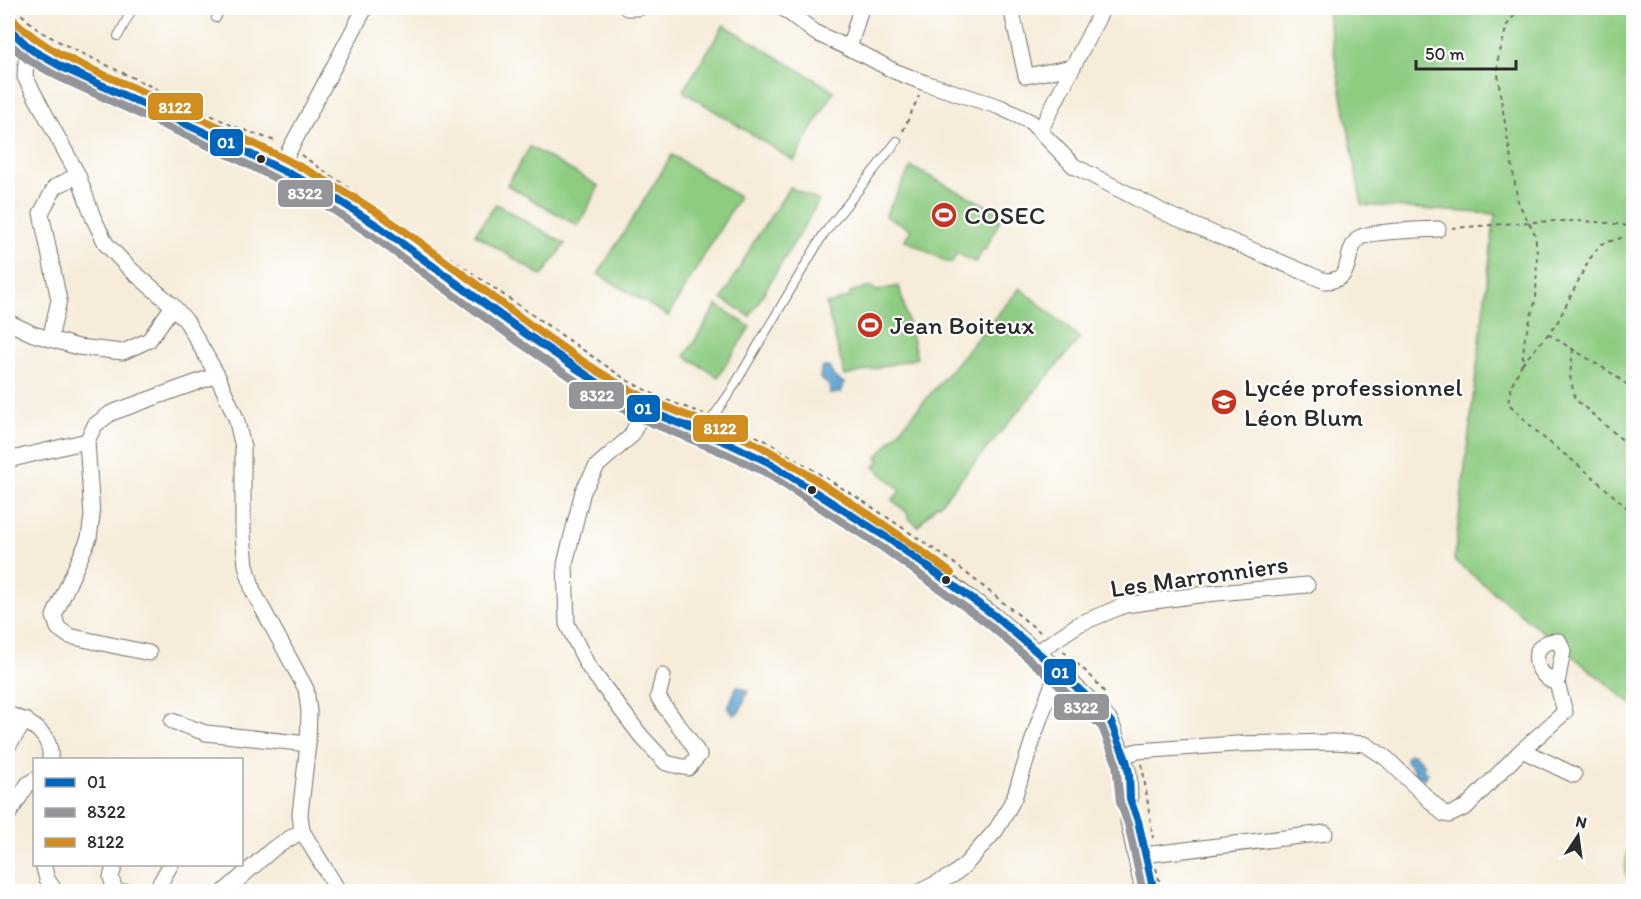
<svg xmlns="http://www.w3.org/2000/svg" width="1641" height="899" font-family="Itim,sans-serif">
<style>
.green{fill:#8ecc82;stroke:#5c7c56;stroke-width:1.5}
.water{fill:#5aa3d2;stroke:#42677e;stroke-width:1.5}
.lines{fill:none;stroke-linecap:round;stroke-linejoin:round}
.service-casing{stroke:#726f68;stroke-width:10}
.minor-casing{stroke:#726f68;stroke-width:17}
.path{stroke:#726f68;stroke-width:2;stroke-dasharray:4.5 4.5;stroke-linecap:butt}
.service{stroke:#fff;stroke-width:8}
.minor{stroke:#fff;stroke-width:15}
.bus-1-casing{stroke:#fff;stroke-width:12}
.bus-2-casing{stroke:#fff;stroke-width:12}
.bus-3-casing{stroke:#fff;stroke-width:12}
.bus-1{stroke:#0065bd;stroke-width:8}
.bus-2{stroke:#939598;stroke-width:8}
.bus-3{stroke:#d18d1d;stroke-width:8}
.bus-dot{fill:#2b2b2b;stroke:#fff;stroke-width:2}
.labels{text-anchor:middle;stroke-width:4.5;stroke-linejoin:round;paint-order:stroke}
.poi-label{font-size:26px;fill:#2b2b2b;stroke:#fff;text-anchor:start}
.street-label{font-size:26px;fill:#2b2b2b;stroke:#fff}
.line-badge{stroke:#fff;stroke-width:2}
.badge-label{font-size:16px;text-anchor:middle;font-weight:bold;fill:#fff}
</style>
<rect width="100%" height="100%" fill="#fff"/>
<filter id="ink" filterUnits="userSpaceOnUse"><feTurbulence type="fractalNoise" baseFrequency=".0167" numOctaves="2"/><feDisplacementMap in="SourceGraphic" scale="12" xChannelSelector="R" yChannelSelector="G"/><feConvolveMatrix kernelMatrix="1 2 1 2 8 2 1 2 1" color-interpolation-filters="sRGB"/></filter>
<filter id="wash" filterUnits="userSpaceOnUse"><feTurbulence type="fractalNoise" baseFrequency=".008" numOctaves="4" result="noise"/><feDisplacementMap in="SourceGraphic" scale="24" xChannelSelector="R" yChannelSelector="G"/><feGaussianBlur stdDeviation="1.35" result="paint"/><feColorMatrix in="noise" values="0 0 0 0 0 0 0 0 0 0 0 0 0 0 0 0 0 1.4 0 .05"/><feComposite in="paint" operator="in"/></filter>
<g filter="url(#wash)">
<rect width="100%" height="100%" fill="#f6ecd9"/>
<g class="green">
<path d="M1326,8H1633V705L1454,560L1495,214L1362,205Z"/>
<path d="M724,25L834,91L794,161L683,91Z"/>
<path d="M530,147L599,186L578,226L507,185Z"/>
<path d="M672,155L739,197L668,316L598,274Z"/>
<path d="M911,167L1003,214L985,250L983,249L976,263L957,253L951,264L905,240L911,229L885,216Z"/>
<path d="M790,187L819,201L750,316L722,299L755,240Z"/>
<path d="M496,204L565,244L542,276L475,234Z"/>
<path d="M899,286L917,358L845,376L826,304L848,298L852,291L871,287L877,291Z"/>
<path d="M1020,288L1080,338L939,505L937,504L918,526L907,517L909,514L892,500L901,490L874,467L880,460L877,457Z"/>
<path d="M717,305L750,327L718,377L685,356Z"/>
<path d="M1633,794L1634,887H1633L1625,872Z"/>
</g>
<g class="water">
<path d="M824,367H829L834,377L844,383L841,393L830,394L829,385L820,379L821,369Z"/>
<path d="M737,686L748,691L740,711L734,715L728,708Z"/>
<path d="M1410,754H1413L1424,765L1423,769L1428,774L1423,779L1420,776L1417,777L1413,775L1415,770L1406,761V758Z"/>
</g>
</g>
<g filter="url(#ink)">
<g class="lines">
<defs>
<g id="service">
<path d="M216,18L221,8"/>
<path d="M118,36L133,8"/>
<path d="M705,434L713,417L731,391L823,235L897,141"/>
</g>
<g id="minor">
<path d="M627,8H639"/>
<path d="M783,8L816,33L868,57L894,71L925,83L1000,107L1031,122L1074,166L1167,214L1325,281C1356,281 1342,253 1359,238C1368,231 1423,230 1438,229"/>
<path d="M1011,8L1026,76L1073,67"/>
<path d="M8,28C36,61 85,77 124,95C185,123 246,150 305,181C355,207 401,243 447,277C499,316 552,354 607,389C657,421 716,433 768,462L889,539L994,615L1058,670L1099,708L1111,722L1129,773L1130,799L1128,821L1143,892"/>
<path d="M849,49L861,8"/>
<path d="M33,50L26,61L25,77L78,175L93,217L106,244L129,268L173,306L187,322L217,375L236,418L243,447V535L246,565L253,591L306,689L309,711L308,744L300,814L302,831L339,892"/>
<path d="M1040,131L1103,8"/>
<path d="M280,168L365,8"/>
<path d="M8,322L33,334L78,347L123,352L149,340L173,306"/>
<path d="M50,339L59,300L41,213L55,187L78,175"/>
<path d="M644,409L631,436L597,466L583,491L565,564L567,624L588,666L641,736L666,763L688,768L699,755C687,734 671,717 658,697L663,676"/>
<path d="M87,441L92,516L89,538L54,616L58,628L69,636L149,653"/>
<path d="M8,460L87,441L95,425L111,413L217,375"/>
<path d="M1037,652L1079,624L1125,605L1206,594L1307,585"/>
<path d="M8,714C29,721 53,734 50,760"/>
<path d="M172,721L206,733L308,744"/>
<path d="M8,746L26,720"/>
<path d="M1522,750L1574,775"/>
<path d="M1124,755L1138,751L1236,744L1334,742L1365,744L1386,758L1444,814L1449,815L1466,807L1519,753L1565,712L1557,683L1563,651L1559,641C1525,640 1534,677 1557,683"/>
<path d="M8,815L28,784L34,780"/>
<path d="M1135,856L1325,833"/>
<path d="M43,864L47,879L56,892"/>
<path d="M115,892L111,877L115,864"/>
<path d="M117,892H142"/>
<path d="M155,892L171,864"/>
<path d="M224,892L274,848L302,831"/>
<path d="M919,892L953,875L965,865L996,830L1005,815L1014,798L1040,718L1058,670"/>
</g>
</defs>
<use href="#service" class="service-casing"/>
<use href="#minor" class="minor-casing"/>
<g class="path">
<path d="M15,8L38,30L69,47L233,126L278,142"/>
<path d="M1520,8L1507,25L1497,63L1500,93L1518,202L1535,234L1537,252L1536,299L1525,337L1522,364L1512,384L1508,403L1539,434L1587,472L1634,514"/>
<path d="M903,131L919,96"/>
<path d="M301,155L628,381L661,398L704,414"/>
<path d="M1452,228C1513,224 1574,215 1634,227"/>
<path d="M1548,334L1613,374L1634,390"/>
<path d="M1573,349L1570,376L1575,399L1634,450"/>
<path d="M1522,364L1556,325L1589,260L1601,244L1634,234"/>
<path d="M723,421L766,441L866,503L950,560L1040,632"/>
<path d="M1063,651L1094,679L1105,693"/>
<path d="M1142,764L1153,838"/>
<path d="M1156,868L1162,892"/>
</g>
<use href="#service" class="service"/>
<use href="#minor" class="minor"/>
<defs>
<path id="bus-1" d="M8,28L32,50L62,67L238,148L324,191L378,226L526,334L607,389L646,410L728,443L768,462L889,539L994,615L1058,670L1099,708L1111,722L1126,760L1129,773L1130,799L1138,821L1154,892"/>
<path id="bus-2" d="M8,42L27,59L57,76L233,157L318,200L371,235L520,343L601,398L642,419L724,453L763,471L883,548L987,623L1051,678L1102,727L1116,763L1120,802L1128,824L1143,892"/>
<path id="bus-3" d="M15,21C48,54 92,69 134,88C193,115 254,142 312,173C420,231 509,318 614,381C658,408 708,421 754,443C779,455 802,471 825,486C868,513 910,542 951,573"/>
</defs>
<use href="#bus-1" class="bus-1-casing"/>
<use href="#bus-2" class="bus-2-casing"/>
<use href="#bus-3" class="bus-3-casing"/>
<use href="#bus-1" class="bus-1"/>
<use href="#bus-2" class="bus-2"/>
<use href="#bus-3" class="bus-3"/>
</g>
</g>
<defs>
<symbol id="stadium-disc" viewBox="-11 -11 22 22"><circle r="9.5" fill="#c8321e" stroke="#fff"/><path d="M0-5a6.5 5 0 1 0 0 10a6.5 5 0 1 0 0-10ZM-3.5-1.8h7v3.6h-7Z" fill="#fff"/></symbol>
<symbol id="school-disc" viewBox="-11 -11 22 22"><circle r="9.5" fill="#c8321e" stroke="#fff"/><path d="M0-5L7-2L0 1L-7-2ZM-4 1L0 2.5L4 1V4Q0 6-4 4Z" fill="#fff"/></symbol>
</defs>
<g fill-rule="evenodd">
<use href="#stadium-disc" x="929" y="200" width="30" height="30"/>
<use href="#stadium-disc" x="855" y="310" width="30" height="30"/>
<use href="#school-disc" x="1209" y="387" width="30" height="30"/>
</g>
<g class="bus-dot">
<circle cx="261" cy="159" r="5"/>
<circle cx="812" cy="490" r="5"/>
<circle cx="946" cy="580" r="5"/>
</g>
<g class="labels">
<g class="poi-label">
<text x="964" y="224">COSEC</text>
<text x="890" y="334">Jean Boiteux</text>
<text x="1244" y="396">Lycée professionnel<tspan x="1244" dy="30">Léon Blum</tspan></text>
</g>
<g class="street-label">
<text transform="translate(1199 576) rotate(-8)" y="9">Les Marronniers</text>
</g>
</g>
<g class="line-badge">
<rect x="147" y="92" width="57" height="29" rx="6" fill="#d18d1d"/>
<rect x="209" y="128" width="35" height="29" rx="6" fill="#0065bd"/>
<rect x="277" y="179" width="57" height="29" rx="6" fill="#939598"/>
<rect x="568" y="381" width="57" height="29" rx="6" fill="#939598"/>
<rect x="626" y="394" width="35" height="29" rx="6" fill="#0065bd"/>
<rect x="692" y="414" width="57" height="29" rx="6" fill="#d18d1d"/>
<rect x="1043" y="658" width="34" height="28" rx="6" fill="#0065bd"/>
<rect x="1053" y="693" width="57" height="28" rx="6" fill="#939598"/>
</g>
<g class="badge-label">
<text x="175" y="113">8122</text>
<text x="226" y="148">01</text>
<text x="305" y="199">8322</text>
<text x="597" y="401">8322</text>
<text x="643" y="414">01</text>
<text x="720" y="434">8122</text>
<text x="1060" y="678">01</text>
<text x="1081" y="713">8322</text>
</g>
<rect width="1641" height="899" fill="none" stroke="#fff" stroke-width="30"/>
<rect x="33" y="758" width="210" height="108" fill="#ffffff" stroke="#aaaaaa" stroke-width="1.5"/>
<rect x="45" y="778" width="30" height="9" fill="#0065bd" stroke="#aaaaaa" stroke-width="1.5"/>
<text x="87" y="788" font-size="18" fill="#2b2b2b">01</text>
<rect x="45" y="808" width="30" height="9" fill="#939598" stroke="#aaaaaa" stroke-width="1.5"/>
<text x="87" y="818" font-size="18" fill="#2b2b2b">8322</text>
<rect x="45" y="838" width="30" height="9" fill="#d18d1d" stroke="#aaaaaa" stroke-width="1.5"/>
<text x="87" y="848" font-size="18" fill="#2b2b2b">8122</text>
<g transform="translate(1578 836) rotate(13)" stroke="#ffffff" stroke-width="4.5" paint-order="stroke">
<path d="M0-4.5L10 22L0 15L-10 22Z" fill="#2b2b2b"/>
<text y="-9" font-size="16" font-weight="bold" text-anchor="middle" fill="#2b2b2b">N</text>
</g>
<path d="M1416 60v9h100v-9" fill="none" stroke="#2b2b2b" stroke-width="3"/>
<text x="1425" y="60" font-size="18" fill="#2b2b2b" stroke="#ffffff" stroke-width="4.5" paint-order="stroke">50 m</text>
</svg>
